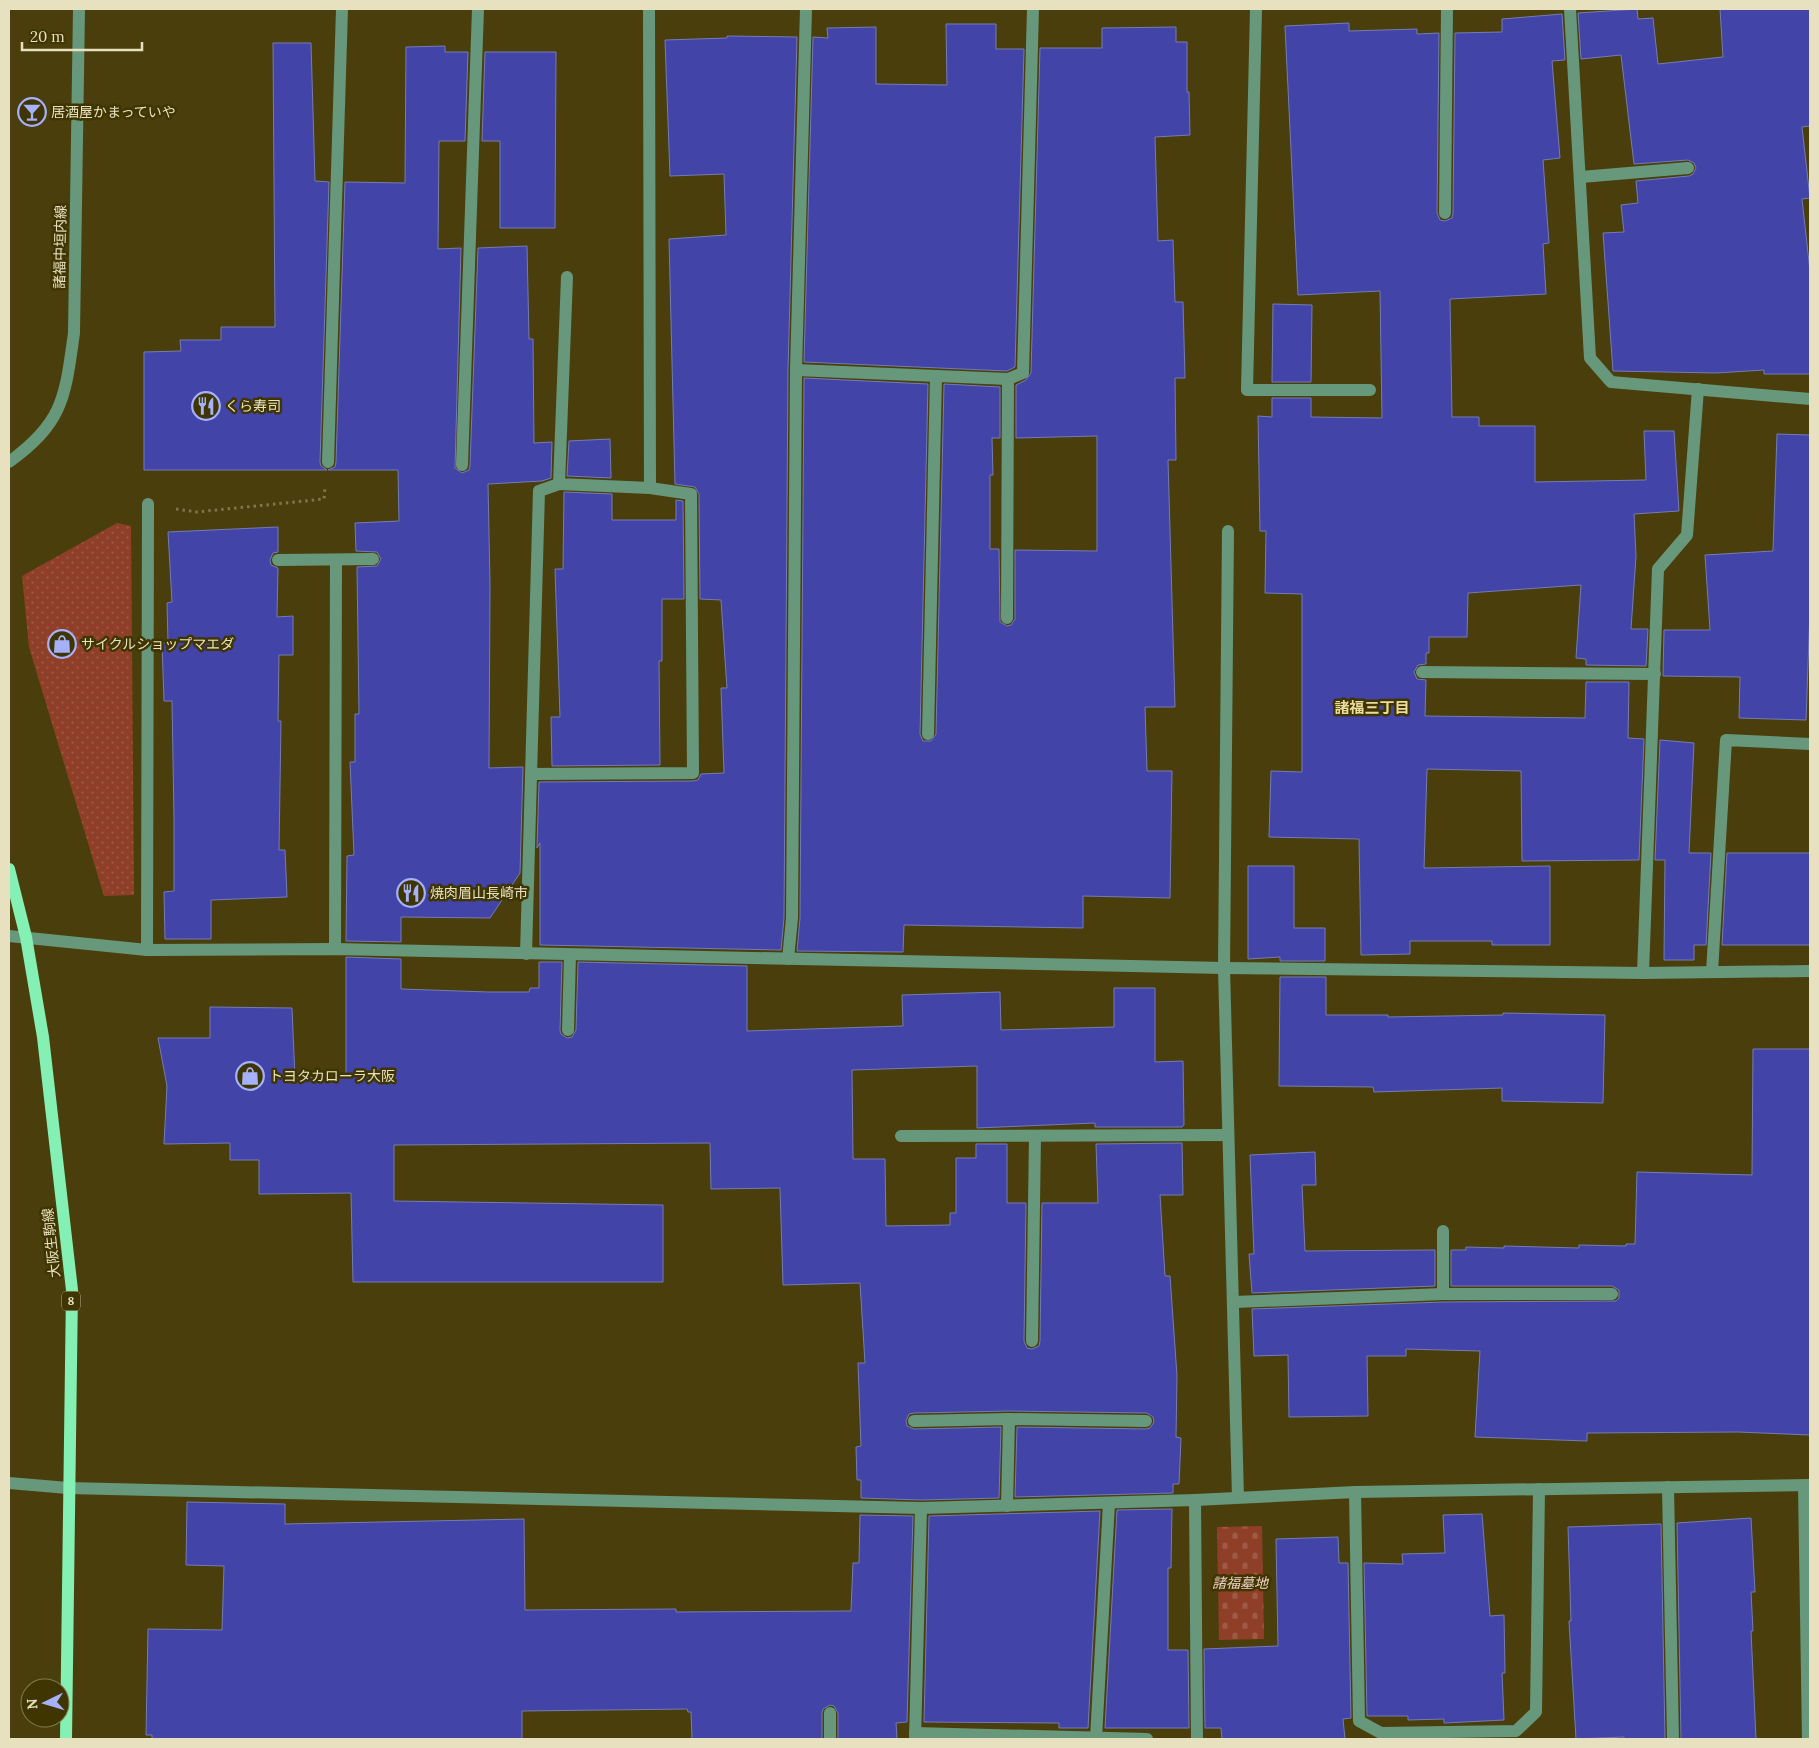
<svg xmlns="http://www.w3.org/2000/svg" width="1819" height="1748" font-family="Lora,'Noto Sans JP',serif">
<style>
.cemetery{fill:url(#cemetery-stones)}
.park{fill:url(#park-dots)}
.building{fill:#4344a8;stroke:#747cb4}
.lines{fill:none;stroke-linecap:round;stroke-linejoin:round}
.path{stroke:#7f7649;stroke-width:3;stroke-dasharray:2.5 4;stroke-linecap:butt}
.minor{stroke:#67987b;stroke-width:12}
.major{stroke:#85f0b3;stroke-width:12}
.labels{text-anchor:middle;stroke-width:5;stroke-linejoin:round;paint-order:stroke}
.shield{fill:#3f3500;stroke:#b5ad86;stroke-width:1}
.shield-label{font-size:12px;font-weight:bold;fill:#e7e1c0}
.poi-label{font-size:14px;fill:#e7e1c0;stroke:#3f3500;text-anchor:start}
.street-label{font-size:14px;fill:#e7e1c0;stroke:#3f3500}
.park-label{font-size:14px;font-style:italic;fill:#edcec5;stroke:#3f3500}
.neighbourhood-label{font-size:15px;font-weight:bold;fill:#eadc99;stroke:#3f3500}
</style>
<defs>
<pattern id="cemetery-stones" width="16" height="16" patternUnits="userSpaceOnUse" patternTransform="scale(1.25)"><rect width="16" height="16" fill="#8f3f27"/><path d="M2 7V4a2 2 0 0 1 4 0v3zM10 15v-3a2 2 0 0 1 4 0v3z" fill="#9f5a45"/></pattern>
<pattern id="park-dots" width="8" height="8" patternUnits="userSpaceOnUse" patternTransform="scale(1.25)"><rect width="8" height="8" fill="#8f3f27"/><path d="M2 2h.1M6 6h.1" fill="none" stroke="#9f5a45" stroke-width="1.8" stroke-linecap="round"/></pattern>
</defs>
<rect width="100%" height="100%" fill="#4a3f0c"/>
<path class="cemetery" d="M1262,1526L1264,1639L1219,1640L1217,1527Z"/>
<path class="park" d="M117,523L131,526L134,895L104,896L29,647L22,576Z"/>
<g class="building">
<path d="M1637,9L1638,19L1653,18L1658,64L1723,57L1720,9H1810V126L1802,127L1810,198L1802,199L1810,271V374H1764V370L1716,373L1613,371L1603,233L1624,232L1621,205L1638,203L1636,181L1689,176L1693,174L1696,168L1694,163L1688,160L1634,164L1621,55L1581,59L1578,13Z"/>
<path d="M1562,14L1565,60L1552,61L1560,158L1543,160L1549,243L1543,244L1546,294L1450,299L1452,417H1479V426H1535V482L1646,480L1644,431H1674L1679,511L1634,514L1636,556L1631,629H1648L1646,666L1586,665V659L1576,658L1581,585L1468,593L1467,637H1429V653H1426V664L1418,665L1414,672L1417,679L1426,680L1425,716L1585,718L1586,682H1629L1628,738L1644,739L1639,860L1522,861L1521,771L1427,769L1424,868L1550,866V945H1492V941H1410V954L1361,955L1359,839L1269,837L1271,771L1302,772V594L1265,593L1266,531H1260L1258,416L1272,417V398H1311V417L1382,418L1380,291L1298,295L1285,26L1349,23V31L1417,29V34L1439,33L1437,213L1440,220L1445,221L1452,218L1453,213L1455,33L1502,32V19Z"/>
<path d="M946,24H996V49H1024L1015,367L1007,371L804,362L813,37L828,38L827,28L876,27V84L947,85Z"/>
<path d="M1176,27V42H1187V92H1189L1190,135L1155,137L1158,241L1173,240L1175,302H1183L1185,378H1175L1176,460H1168L1175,707H1145L1147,771H1172L1170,898L1083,896V928L904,925L903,952L797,951L800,918L804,378L928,384L920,734L923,741H931L936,734L944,384L1000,387V438H992L993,475H990V549H999L1000,622L1007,626L1011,625L1015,619V550L1097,551V436L1016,438V385L1026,380L1031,373L1040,48H1102V28Z"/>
<path d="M727,36L797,37L788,370L784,918L781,950L540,945V843L537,848L539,782L693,781L698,780L701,774L724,773L721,688H727L721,600L700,599L699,494L695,487L675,484L669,239L726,235L724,174L670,176L665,40L727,38Z"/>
<path d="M273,43H311L315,181L329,182L320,462L321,466L327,470H144V352L181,351L180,340H221V327H275Z"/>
<path d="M445,46V52H468L465,141H439L438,249L461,248L455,468L462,473L469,470L470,465L478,248L527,246L529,339H533L534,443L552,442L551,478L542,481L488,484L490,585L489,768L523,767L520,873L490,918L401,917V942L346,941L347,856L354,855L350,762H355V714H359L357,567L377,566L381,559L377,552L356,551L355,523L399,521L398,470H328L335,467L336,462L345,182L405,183L406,47Z"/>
<path d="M485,52H556L555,228H500V141H482Z"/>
<path d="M1273,304L1312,305L1311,382H1272Z"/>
<path d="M1777,434L1810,435V610L1806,720L1739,718L1740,677L1663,676L1664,630H1710L1705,555L1773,551Z"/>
<path d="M610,439L611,478L567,476L569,441Z"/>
<path d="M564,492L612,494V520H676V500L683,501L684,599H662V661H659L660,765L552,766L551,717H560L555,569H563Z"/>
<path d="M278,527V552L273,553L270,560L271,565L278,568L277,617L293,616V655H279L278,721H281L279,850H285L287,897L211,900V939H165L164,892L174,891V818L172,701H164L162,643H168L167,603L172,602L168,532Z"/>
<path d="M1660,740L1694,743L1689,853H1711L1706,945H1694V960H1664L1665,860H1655Z"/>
<path d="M1727,853H1810V945H1722Z"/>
<path d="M1248,866H1294V928H1325V961H1280V957L1248,959Z"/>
<path d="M346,957L401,959V989L488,992H529L530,988H539V962H562L560,1030L561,1034L567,1038L572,1037L576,1030L578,962L747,966V1031L903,1026L902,995L1000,992L1001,1030L1114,1027V988H1155V1062L1183,1061L1184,1125L1182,1127H1095V1123L977,1128V1066L852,1070L853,1159H885L886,1226L950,1225V1213H956V1158H976V1144H1007V1203H1026L1024,1341L1027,1348L1032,1349L1039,1346L1040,1341L1042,1203H1098L1096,1144L1182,1143L1183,1195H1160L1165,1276H1170L1177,1376L1176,1437L1181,1438L1179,1484H1173V1493L1015,1497L1017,1427L1146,1429L1150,1428L1154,1422L1153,1417L1147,1413L1009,1411L914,1413L909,1414L906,1421L907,1426L914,1429L1001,1427L999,1498L921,1500L861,1498V1480H857L856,1447L861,1446L858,1363H865L860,1283L783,1285L780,1188L711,1189L710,1143L394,1145V1201L663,1205V1282H353L351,1193L259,1194V1160H230V1143L164,1144L167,1086L158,1038H210V1007L292,1008L295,1078L346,1077Z"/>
<path d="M1280,977H1326V1015H1388V1017L1503,1015V1013L1605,1015L1603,1103L1502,1101V1088L1374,1092L1373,1087L1279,1086Z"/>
<path d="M1753,1049H1810V1435L1738,1432L1587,1433V1441L1475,1437L1480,1351L1406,1349V1356H1367L1368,1416L1289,1417L1288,1355L1254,1356L1252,1309L1443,1302L1616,1301L1619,1298V1290L1612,1286H1451V1250H1466V1247L1504,1248V1246L1579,1248V1245L1626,1246V1244H1635L1637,1172L1752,1175Z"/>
<path d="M1315,1152L1316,1185H1302L1305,1251L1435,1250V1286L1252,1293L1249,1254H1254L1250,1155Z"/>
<path d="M187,1502L285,1504V1524L524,1519L525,1610L676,1609V1612L851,1611L853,1563H859L860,1515L913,1516L907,1722L896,1723L897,1739H838V1713L834,1706L830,1705L823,1709L822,1713V1739H692L691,1712H688L687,1709L522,1711V1739H152V1735H146L148,1629L222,1630L224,1566L186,1565Z"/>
<path d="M1172,1509L1171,1568H1168V1650H1188L1189,1728H1105L1117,1510Z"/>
<path d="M1100,1511L1088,1728H1059V1723L924,1722L929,1516Z"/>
<path d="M1482,1514L1490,1616L1504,1615L1505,1673H1502L1504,1720L1444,1723V1719L1408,1720V1716H1367L1364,1563L1403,1564L1402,1554L1445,1553L1443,1515Z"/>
<path d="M1751,1518L1755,1592H1751L1753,1631H1751L1756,1739H1681L1677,1523Z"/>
<path d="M1661,1524L1665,1739H1624V1737L1576,1739L1569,1621H1571L1568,1527Z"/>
<path d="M1338,1537L1339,1563H1348L1351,1718L1343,1719L1345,1739H1222L1221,1728H1205L1204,1649L1278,1646L1276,1539Z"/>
</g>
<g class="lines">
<path class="path" d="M176,509L197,512L324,499L325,487"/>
<g class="minor">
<path d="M1256,9L1247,390H1370"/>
<path d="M1570,9L1590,358L1611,382L1810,399"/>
<path d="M1581,177L1688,168"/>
<path d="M1445,213L1447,9"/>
<path d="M567,277L559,484L650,488L649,9"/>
<path d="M796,370L1008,379L1023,373L1033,9"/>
<path d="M9,462C64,422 65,397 74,333L79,9"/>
<path d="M328,462L342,9"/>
<path d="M462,465L478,9"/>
<path d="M1228,531L1224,968L1238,1497"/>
<path d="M278,560L373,559"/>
<path d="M1007,618L1008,379"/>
<path d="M1422,672L1655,674"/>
<path d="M928,734L936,376"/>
<path d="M531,774L693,773L691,494L650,488"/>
<path d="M9,936L147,950L335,949L1224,968L1643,973L1810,971"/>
<path d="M335,949L336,561"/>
<path d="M147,950L148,504"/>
<path d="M526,954L539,491L559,484"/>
<path d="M788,959L792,918L796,370L806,9"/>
<path d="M1712,972L1726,740L1810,744"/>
<path d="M1643,973L1658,569L1687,535L1698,389"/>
<path d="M568,1030L570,955"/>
<path d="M901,1136L1228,1135"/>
<path d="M1443,1294V1231"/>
<path d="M1234,1302L1443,1294H1612"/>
<path d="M1032,1341L1035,1136"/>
<path d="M914,1421L1009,1419L1146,1421"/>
<path d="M9,1483L68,1488L921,1508L1195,1500L1355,1492L1810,1485"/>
<path d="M1804,1486L1808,1739"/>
<path d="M1668,1487L1673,1739"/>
<path d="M1355,1492L1359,1721L1381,1733L1516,1731L1536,1712L1539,1489"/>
<path d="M1195,1500L1197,1739"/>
<path d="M1007,1506L1009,1419"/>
<path d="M915,1733L1147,1739"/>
<path d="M1096,1738L1109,1503"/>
<path d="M830,1739V1713"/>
<path d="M915,1739L921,1508"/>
</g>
<path class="major" d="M9,869L26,937L43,1037L72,1290L66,1739"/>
</g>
<defs>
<symbol id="bar-ring" viewBox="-11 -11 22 22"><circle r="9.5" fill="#3f3500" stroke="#a6b1fc" stroke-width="1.5"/><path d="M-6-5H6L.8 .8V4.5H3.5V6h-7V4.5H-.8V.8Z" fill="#a6b1fc"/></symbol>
<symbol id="restaurant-ring" viewBox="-11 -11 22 22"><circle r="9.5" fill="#3f3500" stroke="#a6b1fc" stroke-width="1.5"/><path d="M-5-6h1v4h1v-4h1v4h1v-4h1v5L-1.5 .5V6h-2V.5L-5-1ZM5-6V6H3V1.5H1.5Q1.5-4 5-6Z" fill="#a6b1fc"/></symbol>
<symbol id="shop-ring" viewBox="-11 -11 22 22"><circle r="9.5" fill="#3f3500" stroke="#a6b1fc" stroke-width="1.5"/><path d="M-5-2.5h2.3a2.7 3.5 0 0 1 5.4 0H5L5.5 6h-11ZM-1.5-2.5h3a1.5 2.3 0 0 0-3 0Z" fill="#a6b1fc"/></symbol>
</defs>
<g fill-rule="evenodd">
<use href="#bar-ring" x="16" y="96" width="32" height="32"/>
<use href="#restaurant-ring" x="190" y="390" width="32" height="32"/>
<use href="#shop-ring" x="46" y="628" width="32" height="32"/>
<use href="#restaurant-ring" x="395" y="877" width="32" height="32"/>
<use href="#shop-ring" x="234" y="1060" width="32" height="32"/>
</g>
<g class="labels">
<rect class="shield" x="62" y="1291.5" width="18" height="19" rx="4"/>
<g class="shield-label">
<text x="71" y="1305">8</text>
</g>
<g class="poi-label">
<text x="51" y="117">居酒屋かまっていや</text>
<text x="225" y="411">くら寿司</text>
<text x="81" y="649">サイクルショップマエダ</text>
<text x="430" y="898">焼肉眉山長崎市</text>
<text x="269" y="1081">トヨタカローラ大阪</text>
</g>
<g class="street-label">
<text transform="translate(60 247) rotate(-89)" y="5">諸福中垣内線</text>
<text transform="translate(51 1243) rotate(-96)" y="5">大阪生駒線</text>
</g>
<g class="park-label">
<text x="1240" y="1588">諸福墓地</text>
</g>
<g class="neighbourhood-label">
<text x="1372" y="713">諸福三丁目</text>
</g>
</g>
<rect width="1819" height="1748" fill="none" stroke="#e7e1c0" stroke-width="20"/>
<g transform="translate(45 1703) rotate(265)"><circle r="24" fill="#3f3500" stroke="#827a4d"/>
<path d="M0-4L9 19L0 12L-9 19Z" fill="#a6b1fc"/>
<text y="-8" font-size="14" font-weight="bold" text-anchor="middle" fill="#e7e1c0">N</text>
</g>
<path d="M22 42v8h120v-8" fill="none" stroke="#e7e1c0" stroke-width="2.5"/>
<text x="30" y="42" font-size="15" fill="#e7e1c0" stroke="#3f3500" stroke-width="4" paint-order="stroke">20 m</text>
</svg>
